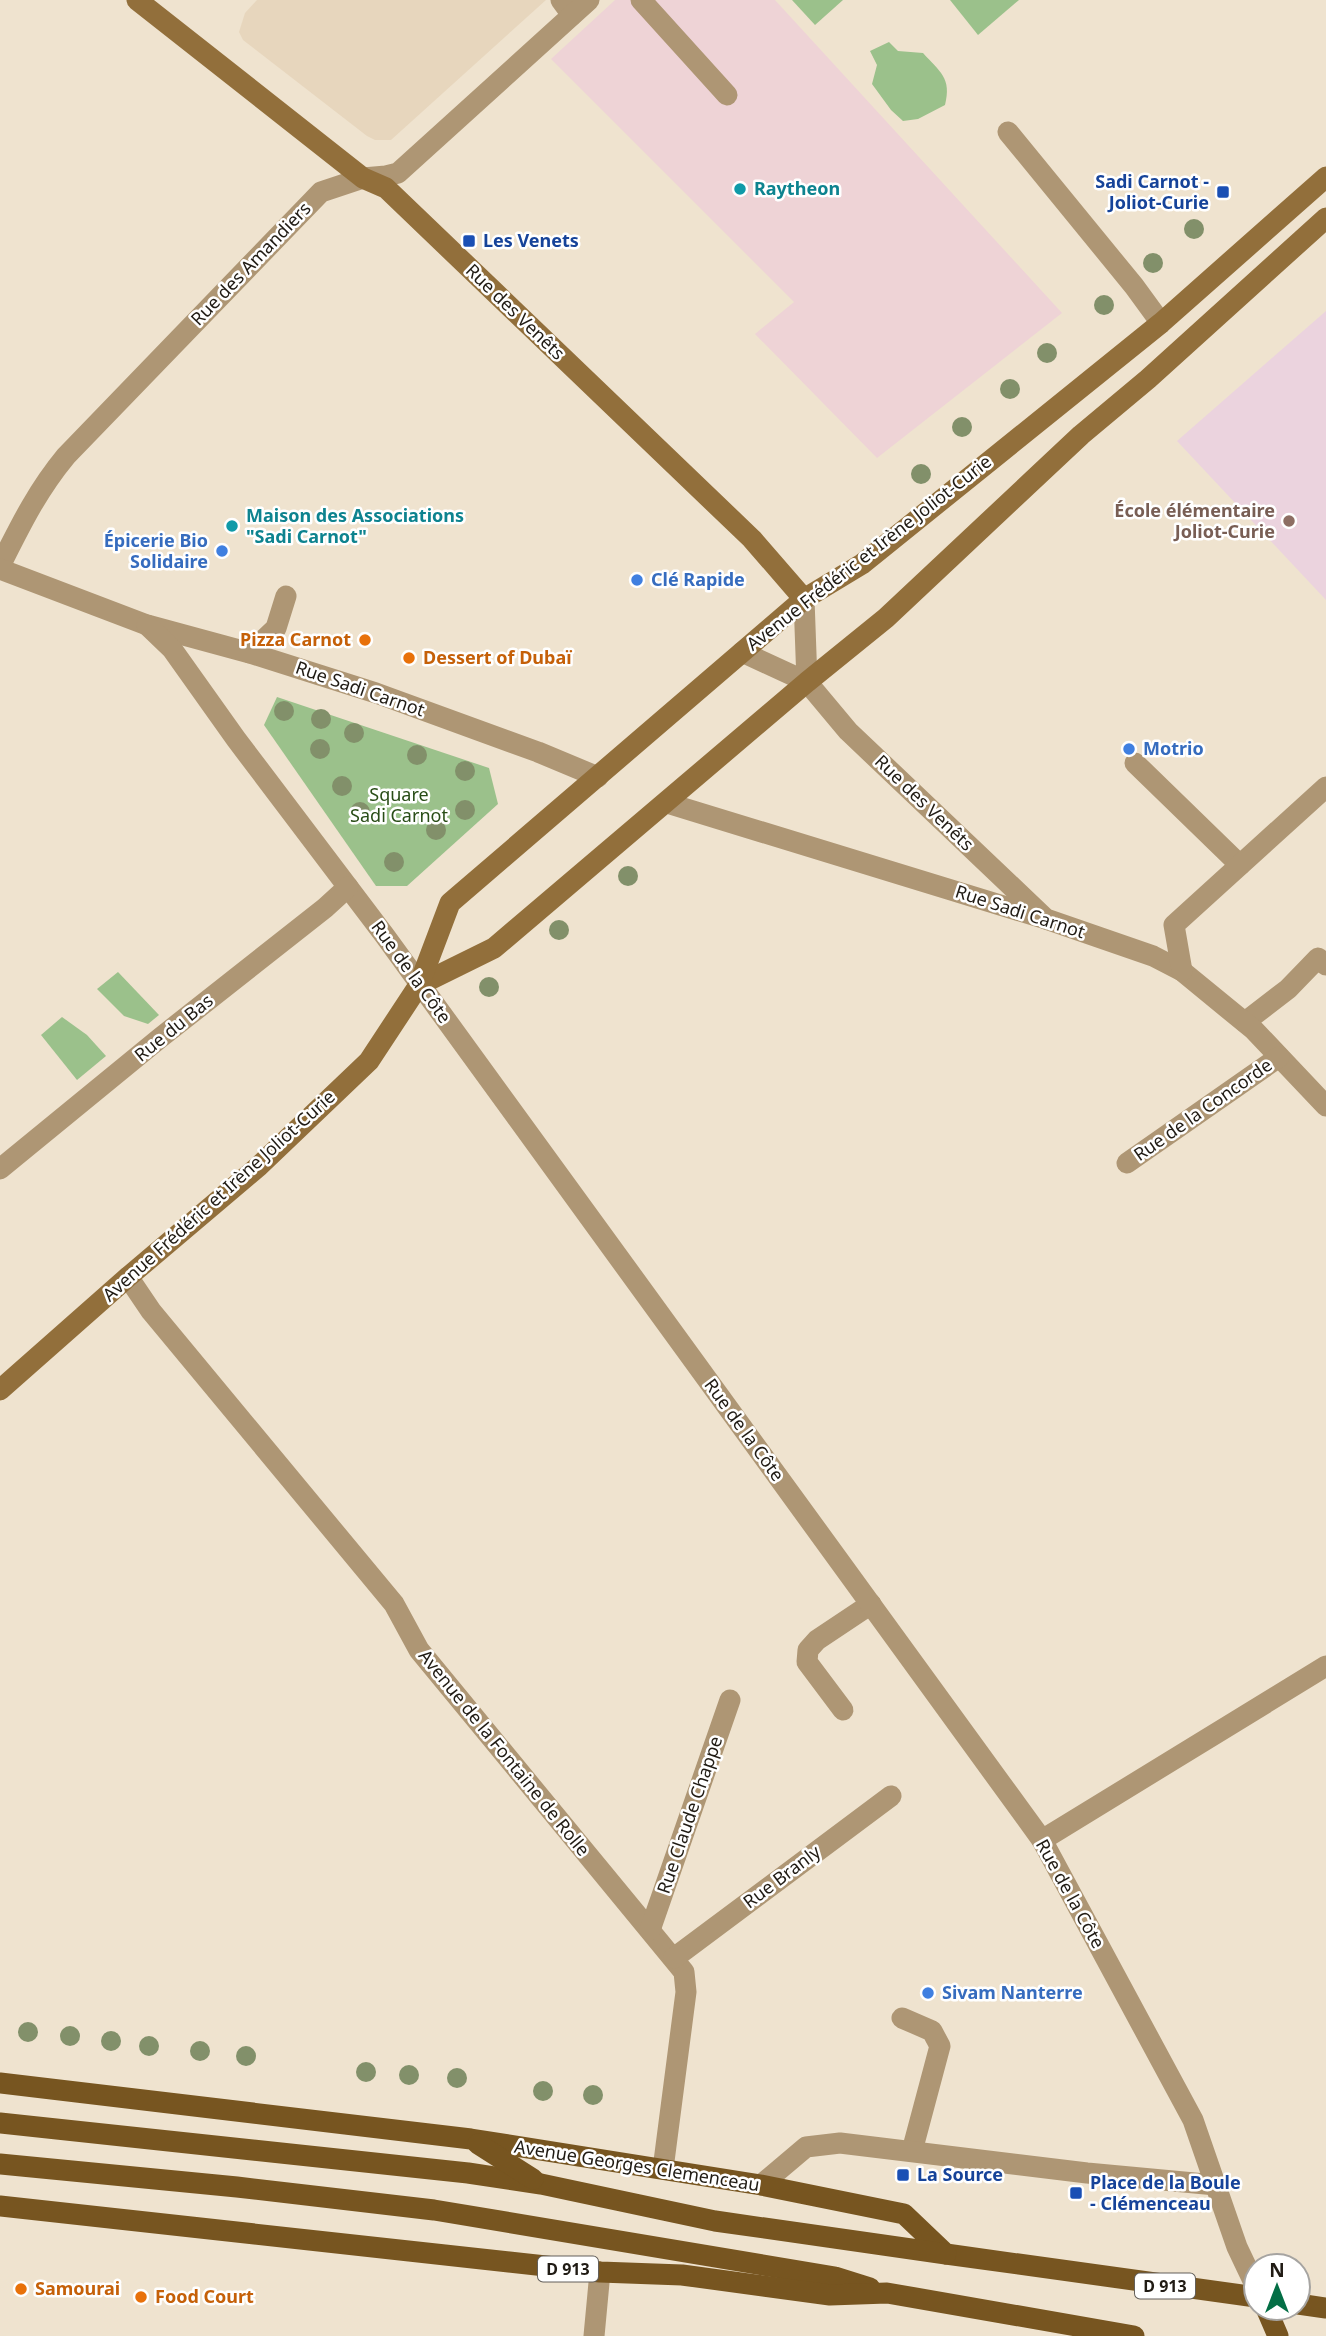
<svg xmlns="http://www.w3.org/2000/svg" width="1326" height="2336" font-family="'Noto Sans',sans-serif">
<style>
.built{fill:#e7d6bd}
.industrial{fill:#eed3d6}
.education{fill:#ebd3de}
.green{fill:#9bc18b}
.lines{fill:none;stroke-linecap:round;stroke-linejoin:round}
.lane{stroke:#ae9674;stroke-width:21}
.street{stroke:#ae9674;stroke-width:21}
.secondary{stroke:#926f3b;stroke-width:21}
.primary{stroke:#775520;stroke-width:21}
.tree{fill:#82906a}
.culture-dot{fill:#0f9aa8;stroke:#fff;stroke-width:2.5}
.transit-dot{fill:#1a4fb4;stroke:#fff;stroke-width:2.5}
.education-dot{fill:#8d6e63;stroke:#fff;stroke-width:2.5}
.shop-dot{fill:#3f7fe0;stroke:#fff;stroke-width:2.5}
.food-dot{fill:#e8710a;stroke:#fff;stroke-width:2.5}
.labels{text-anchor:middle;stroke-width:5;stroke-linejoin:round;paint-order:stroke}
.shield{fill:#fff;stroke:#635f5a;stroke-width:2}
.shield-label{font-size:16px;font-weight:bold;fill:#201b14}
.transit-label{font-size:18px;font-weight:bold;fill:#164399;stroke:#fff;text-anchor:start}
.culture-label{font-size:18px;font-weight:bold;fill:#0d838f;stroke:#fff;text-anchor:start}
.street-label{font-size:18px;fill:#201b14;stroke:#fff}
.education-label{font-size:18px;font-weight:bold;fill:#785e54;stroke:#fff;text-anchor:end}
.shop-label{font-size:18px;font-weight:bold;fill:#366cbe;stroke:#fff;text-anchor:start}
.food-label{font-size:18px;font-weight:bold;fill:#c56008;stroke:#fff;text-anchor:start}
.park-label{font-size:18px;fill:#294d17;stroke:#fff}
</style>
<rect width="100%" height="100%" fill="#efe3cf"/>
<path class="built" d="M257,0H546L391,140H375L367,136L243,40L239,32L245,13Z"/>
<path class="industrial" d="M615,0H775L1062,313L877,458L755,334L794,302L551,59Z"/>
<path class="education" d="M1326,311V600L1177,441Z"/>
<g class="green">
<path d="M792,0H843L815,25Z"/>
<path d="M950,0H1019L978,35Z"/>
<path d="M889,42L898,51L923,53C940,72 952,78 945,105L918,119L903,121L891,110L872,84L877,65L870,51Z"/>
<path d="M277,697L489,768L498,804L407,886H376L264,725Z"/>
<path d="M118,972L159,1015L148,1024L124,1016L97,989Z"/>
<path d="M62,1017L87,1035L106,1056L77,1080L41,1035Z"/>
</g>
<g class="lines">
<g class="lane">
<path d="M561,0L572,15"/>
<path d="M641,0L727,95"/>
<path d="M1008,132L1134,286L1161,323"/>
<path d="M250,653L276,628L286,596"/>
<path d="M1135,763L1240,865"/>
<path d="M667,803L1046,919"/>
<path d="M1245,1022L1288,989L1318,958L1326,965"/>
<path d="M843,1710L807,1662L808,1650L817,1640L871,1604"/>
<path d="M1042,1840L1326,1666"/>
<path d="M902,2018L932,2031L940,2046L912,2151"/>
<path d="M761,2185L806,2147L840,2143L1087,2173L1216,2185"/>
</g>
<g class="street">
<path d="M0,566C20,526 37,491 66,456L321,192L363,178L386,176L398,173L589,0"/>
<path d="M0,569L147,625L250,653L376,693L538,752L598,777"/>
<path d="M804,599L807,682"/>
<path d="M147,625L172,649L236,739L385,936L1042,1840L1193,2120L1237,2247L1256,2287"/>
<path d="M742,652L807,682L848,731L1046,919L1153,956L1182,971L1254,1030L1326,1106"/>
<path d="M1182,971L1174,925L1326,787"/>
<path d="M1127,1163L1279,1057"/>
<path d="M0,1169L160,1038L325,908L348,887"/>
<path d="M128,1277L151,1311L394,1604L419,1650L684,1972L686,1992L663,2169"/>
<path d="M650,1930L730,1700"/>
<path d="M674,1958L891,1796"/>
<path d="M594,2336L600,2272"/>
</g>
<g class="secondary">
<path d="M137,0L363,178L386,188L752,539L804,599"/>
<path d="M419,985L494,948L807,682L886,618L1081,435L1148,379L1326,218"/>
<path d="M0,1390L128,1277L259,1166L369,1061L419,985L450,903L804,599L862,564L1161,323L1326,177"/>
</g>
<g class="primary">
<path d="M0,2083L471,2139L761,2185L904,2214L946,2254L1256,2297"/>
<path d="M0,2123L468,2173L541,2184L715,2221L946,2254"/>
<path d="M478,2144L533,2179"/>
<path d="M0,2164L237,2187L434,2210L835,2277L870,2288"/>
<path d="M0,2206L600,2272L682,2275L830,2295L887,2293L1134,2336"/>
<path d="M1298,2304L1326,2308"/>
<path d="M1266,2308L1278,2336"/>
</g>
</g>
<g class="tree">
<circle cx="1194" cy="229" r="10"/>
<circle cx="1153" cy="263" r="10"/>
<circle cx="1104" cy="305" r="10"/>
<circle cx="1047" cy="353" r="10"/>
<circle cx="1010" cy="389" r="10"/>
<circle cx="962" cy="427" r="10"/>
<circle cx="921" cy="474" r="10"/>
<circle cx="284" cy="711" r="10"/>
<circle cx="321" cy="719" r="10"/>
<circle cx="354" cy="733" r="10"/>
<circle cx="320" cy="749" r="10"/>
<circle cx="417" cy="755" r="10"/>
<circle cx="465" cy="771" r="10"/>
<circle cx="342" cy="786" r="10"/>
<circle cx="465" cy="810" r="10"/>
<circle cx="360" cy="812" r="10"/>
<circle cx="436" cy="830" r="10"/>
<circle cx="394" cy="862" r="10"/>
<circle cx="628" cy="876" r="10"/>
<circle cx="559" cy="930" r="10"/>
<circle cx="489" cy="987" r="10"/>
<circle cx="28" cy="2032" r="10"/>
<circle cx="70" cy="2036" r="10"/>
<circle cx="111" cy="2041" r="10"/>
<circle cx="149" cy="2046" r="10"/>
<circle cx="200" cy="2051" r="10"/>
<circle cx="246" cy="2056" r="10"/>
<circle cx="366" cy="2072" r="10"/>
<circle cx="409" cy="2075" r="10"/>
<circle cx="457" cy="2078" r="10"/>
<circle cx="543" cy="2091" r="10"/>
<circle cx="593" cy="2095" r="10"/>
</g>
<g class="culture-dot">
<circle cx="740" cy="189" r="7"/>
<circle cx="232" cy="526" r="7"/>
</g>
<g class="transit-dot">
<rect x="1216" y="185" width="14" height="14" rx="3.5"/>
<rect x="462" y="234" width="14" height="14" rx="3.5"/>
<rect x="896" y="2168" width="14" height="14" rx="3.5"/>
<rect x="1069" y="2186" width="14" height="14" rx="3.5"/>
</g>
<circle class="education-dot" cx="1289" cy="521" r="7"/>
<g class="shop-dot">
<circle cx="222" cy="551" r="7"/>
<circle cx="637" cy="580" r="7"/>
<circle cx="1129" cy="749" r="7"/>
<circle cx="928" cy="1993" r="7"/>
</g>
<g class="food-dot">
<circle cx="365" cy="640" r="7"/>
<circle cx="409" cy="658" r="7"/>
<circle cx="21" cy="2289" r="7"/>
<circle cx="141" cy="2297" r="7"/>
</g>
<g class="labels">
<g class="shield">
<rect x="538" y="2256.5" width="60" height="25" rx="5"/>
<rect x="1135" y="2273.5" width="60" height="25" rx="5"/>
</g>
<g class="shield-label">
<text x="568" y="2275">D 913</text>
<text x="1165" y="2292">D 913</text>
</g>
<g class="transit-label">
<text x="1209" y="188" text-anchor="end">Sadi Carnot -<tspan x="1209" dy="21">Joliot-Curie</tspan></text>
<text x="483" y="247">Les Venets</text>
<text x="917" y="2181">La Source</text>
<text x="1090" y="2189">Place de la Boule<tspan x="1090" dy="21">- Clémenceau</tspan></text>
</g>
<g class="culture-label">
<text x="754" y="195">Raytheon</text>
<text x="246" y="522">Maison des Associations<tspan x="246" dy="21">"Sadi Carnot"</tspan></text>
</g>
<g class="street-label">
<text transform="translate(251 264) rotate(-46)" y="6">Rue des Amandiers</text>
<text transform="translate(515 312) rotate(44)" y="6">Rue des Venêts</text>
<text transform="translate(869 553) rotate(-38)" y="6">Avenue Frédéric et Irène Joliot-Curie</text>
<text transform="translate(360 689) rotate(19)" y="6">Rue Sadi Carnot</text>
<text transform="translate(924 803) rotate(44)" y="6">Rue des Venêts</text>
<text transform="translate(1020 912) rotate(18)" y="6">Rue Sadi Carnot</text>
<text transform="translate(411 972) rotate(54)" y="6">Rue de la Côte</text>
<text transform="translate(174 1028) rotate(-39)" y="6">Rue du Bas</text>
<text transform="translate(1203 1110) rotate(-35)" y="6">Rue de la Concorde</text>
<text transform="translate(219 1196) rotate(-42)" y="6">Avenue Frédéric et Irène Joliot-Curie</text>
<text transform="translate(744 1430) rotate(54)" y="6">Rue de la Côte</text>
<text transform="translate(504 1753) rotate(51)" y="6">Avenue de la Fontaine de Rolle</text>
<text transform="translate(690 1815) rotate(-71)" y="6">Rue Claude Chappe</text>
<text transform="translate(782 1877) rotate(-37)" y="6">Rue Branly</text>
<text transform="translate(1070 1894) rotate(61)" y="6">Rue de la Côte</text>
<text transform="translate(637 2166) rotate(9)" y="6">Avenue Georges Clemenceau</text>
</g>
<g class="education-label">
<text x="1275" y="517">École élémentaire<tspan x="1275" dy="21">Joliot-Curie</tspan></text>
</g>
<g class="shop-label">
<text x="208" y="547" text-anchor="end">Épicerie Bio<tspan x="208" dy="21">Solidaire</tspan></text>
<text x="651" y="586">Clé Rapide</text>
<text x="1143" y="755">Motrio</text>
<text x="942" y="1999">Sivam Nanterre</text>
</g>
<g class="food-label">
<text x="351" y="646" text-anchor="end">Pizza Carnot</text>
<text x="423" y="664">Dessert of Dubaï</text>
<text x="35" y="2295">Samourai</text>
<text x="155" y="2303">Food Court</text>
</g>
<g class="park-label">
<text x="399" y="801">Square<tspan x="399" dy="21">Sadi Carnot</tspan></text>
</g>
</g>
<g transform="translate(1277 2287)"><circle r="33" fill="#ffffff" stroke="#a6a4a1" stroke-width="2"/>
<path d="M0-5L12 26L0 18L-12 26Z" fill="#036e45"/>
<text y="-10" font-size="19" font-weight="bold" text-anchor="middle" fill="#201b14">N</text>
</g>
</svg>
